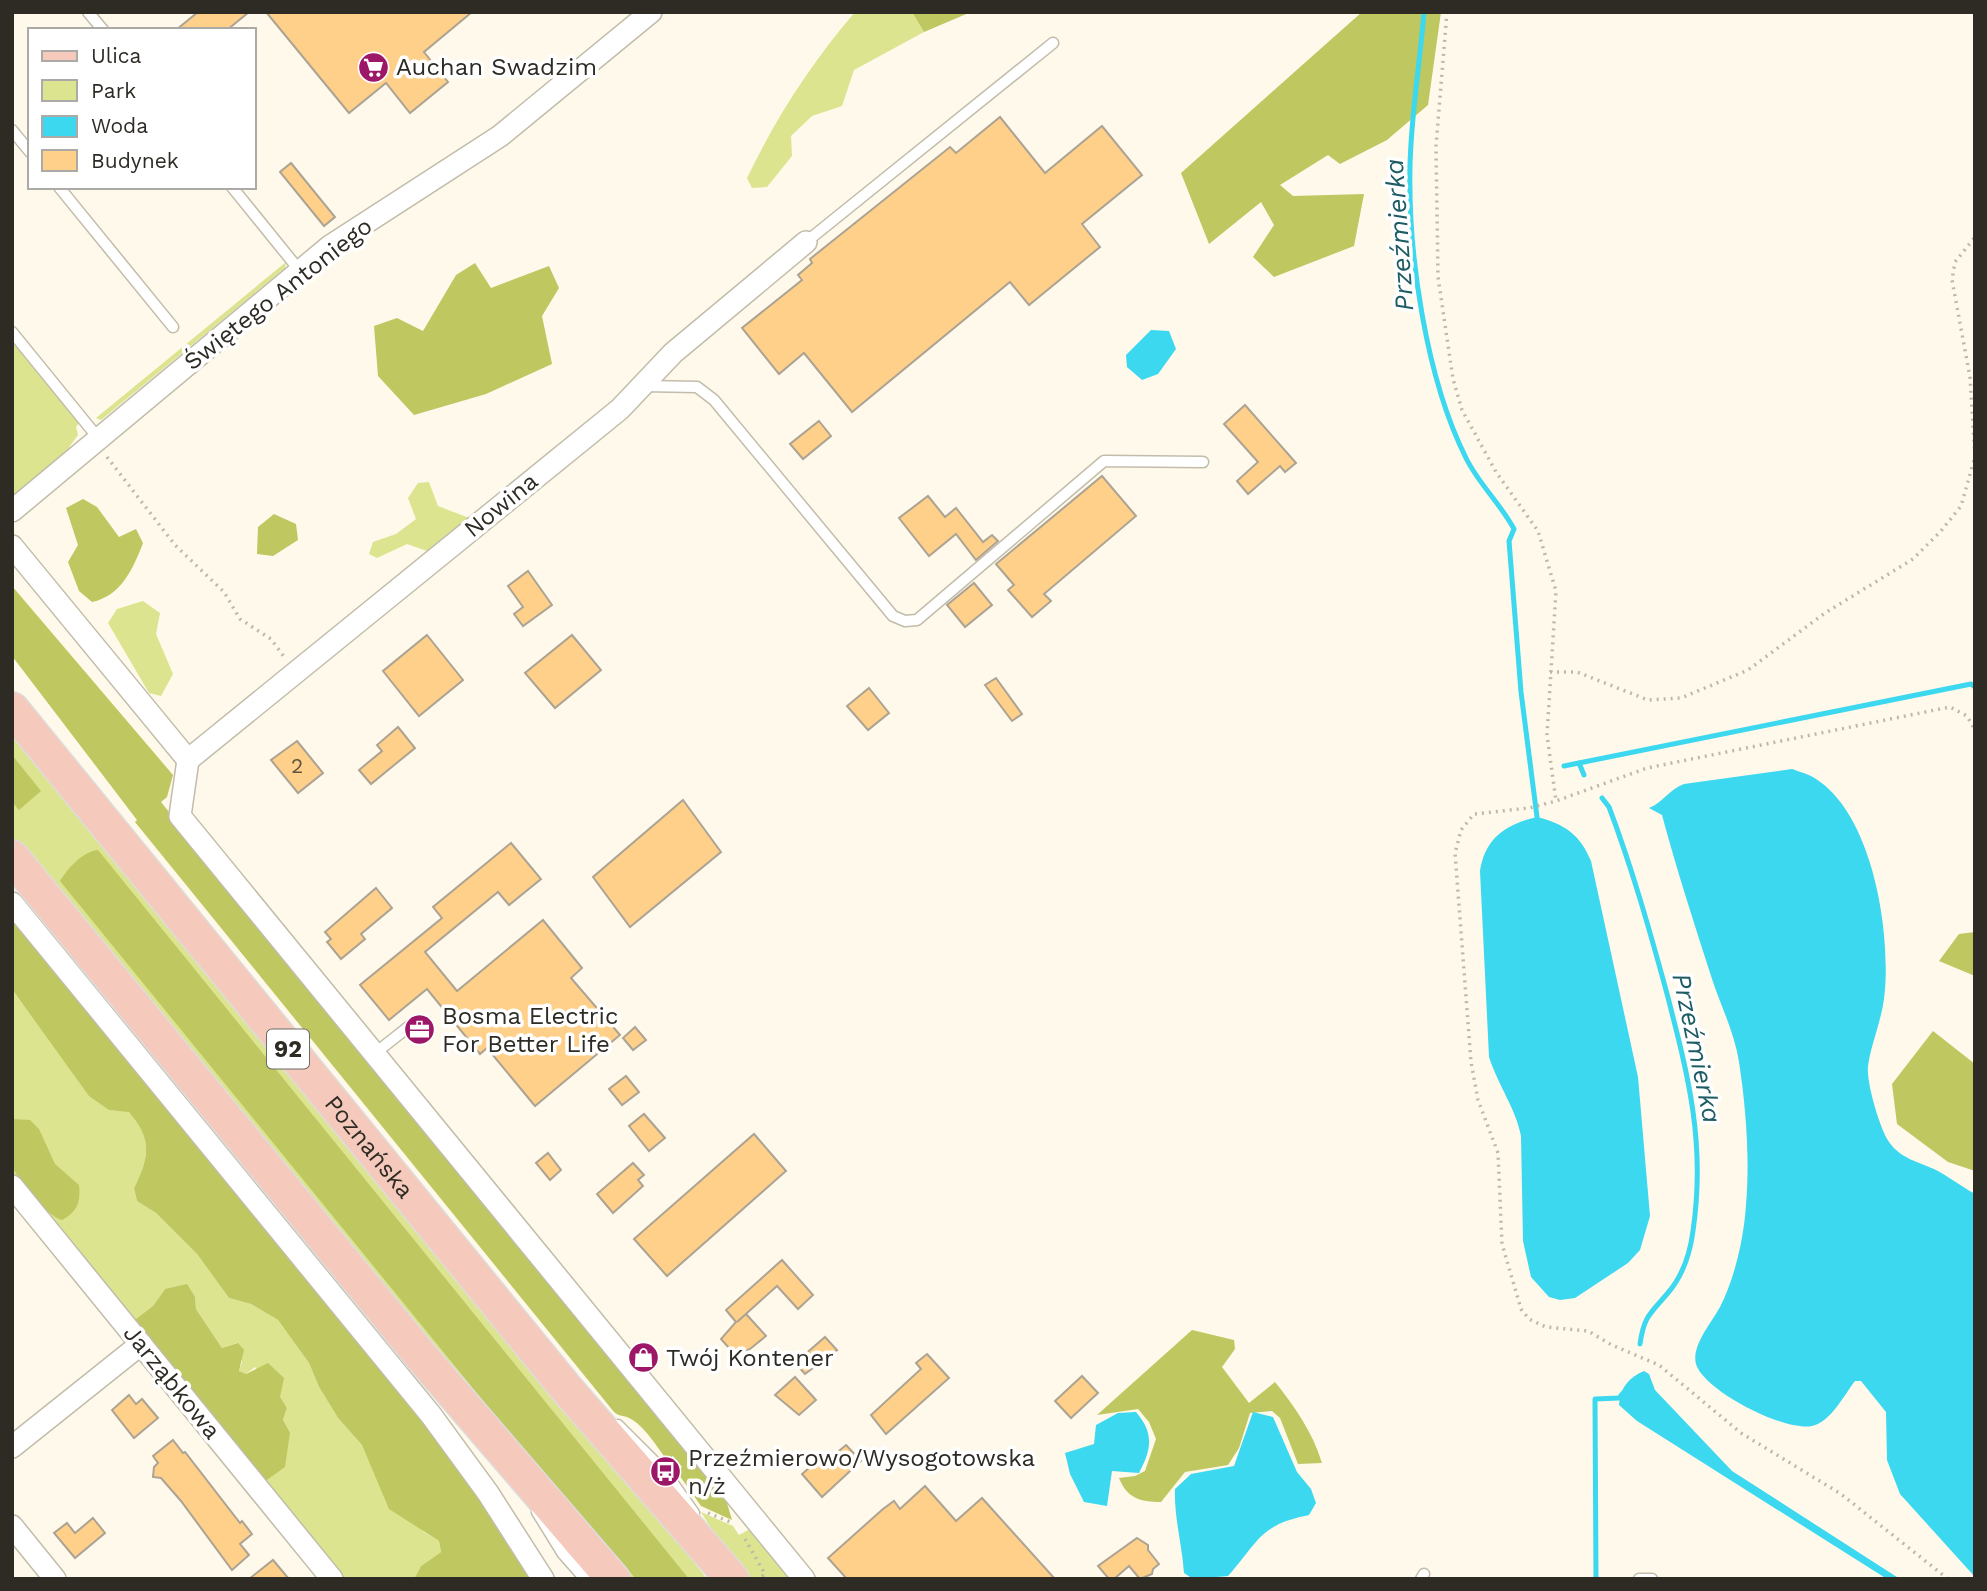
<svg xmlns="http://www.w3.org/2000/svg" width="1987" height="1591" font-family="'Work Sans',sans-serif">
<style>
.green{fill:#dce48f}
.forest{fill:#bec760}
.water{fill:#3bd8ef}
.lines{fill:none;stroke-linecap:round;stroke-linejoin:round}
.stream{stroke:#3bd8ef;stroke-width:5}
.building{fill:#ffd08a;stroke:#ada393;stroke-width:2}
.lane-casing{stroke:#c2bcaa;stroke-width:13}
.street-casing{stroke:#c2bcaa;stroke-width:24}
.primary-casing{stroke:#dddddc;stroke-width:36}
.path{stroke:#bdb8ac;stroke-width:3.5;stroke-dasharray:2 5;stroke-linecap:butt}
.lane{stroke:#fff;stroke-width:10}
.street{stroke:#fff;stroke-width:21}
.primary{stroke:#f5c9bb;stroke-width:33}
.labels{text-anchor:middle;stroke-width:7;stroke-linejoin:round;paint-order:stroke}
.number-label{font-size:21px;fill:#62543e}
.shield{fill:#fff;stroke:#6c6b66;stroke-width:2}
.shield-label{font-size:23px;font-weight:bold;fill:#2d2b24}
.poi-label{font-size:24px;fill:#2d2b24;stroke:#fff;text-anchor:start}
.street-label{font-size:24px;fill:#2d2b24;stroke:#fff}
.water-label{font-size:26px;font-style:italic;fill:#1e5c65;stroke:#fff}
</style>
<rect width="100%" height="100%" fill="#fef9ea"/>
<g class="green">
<path d="M855,12H912L924,32L854,70L842,106L812,116L791,136L792,156L767,187L752,188L747,178C777,116 810,65 855,12Z"/>
<path d="M286,262L285,268L101,420L96,418Z"/>
<path d="M12,341L79,423L76,427L78,435L69,447L72,451L12,501Z"/>
<path d="M429,482L438,506L469,518L427,551L407,544L377,558L369,554L373,542L396,534L416,519L408,498L418,483Z"/>
<path d="M143,601L160,613L156,634L173,674L161,696L149,693L108,623L117,609Z"/>
<path d="M12,721L656,1512L707,1579H630L552,1491L54,893L12,841Z"/>
<path d="M12,989L49,1039L109,1110L129,1111C152,1139 150,1156 134,1188L137,1201L156,1213L197,1254L229,1298L251,1304L278,1320L309,1363L319,1387L338,1418L362,1445L376,1475L424,1532L439,1541L441,1552L421,1566L414,1579H342L264,1482L287,1408L255,1367L246,1374L239,1371L242,1362L237,1343L222,1348L196,1309L195,1297L175,1289H165L153,1306L133,1321L12,1173Z"/>
<path d="M701,1512L733,1526L739,1535L750,1529L791,1579H751L715,1535Z"/>
</g>
<g class="forest">
<path d="M912,12H971L924,32Z"/>
<path d="M1362,12H1441L1428,105L1387,140L1340,164L1328,155L1280,185L1293,196L1364,194L1354,246L1274,277L1253,257L1274,225L1261,202L1209,244L1181,173Z"/>
<path d="M475,263L491,288L549,266L559,288L542,316L552,364L486,394L414,415L378,376L374,326L397,318L423,331L456,275Z"/>
<path d="M83,499L97,507L119,537L136,529L143,543C133,569 121,596 92,602L79,591L68,562L78,545L66,508Z"/>
<path d="M274,514L296,524L298,540L273,556L257,554L258,527Z"/>
<path d="M12,586L173,775L167,797L161,802L445,1157L724,1493L732,1520L701,1506L677,1472L682,1467L673,1456L667,1460C657,1447 644,1425 629,1418C623,1415 620,1417 614,1412L135,822L137,820L12,656Z"/>
<path d="M12,755L41,791L19,810L12,802Z"/>
<path d="M98,850L612,1484L689,1579H636L502,1424L60,881C68,868 82,852 98,850Z"/>
<path d="M12,917L462,1469L532,1579H414L421,1566L441,1552L439,1541L389,1509L362,1445L338,1418L319,1387L309,1363L278,1320L251,1304L229,1298L197,1254L156,1213L137,1201L134,1188C150,1156 152,1139 129,1112L109,1110L89,1096L12,989Z"/>
<path d="M1975,932V976L1939,961L1959,934Z"/>
<path d="M1933,1031L1975,1064V1171L1948,1162L1897,1124L1892,1084Z"/>
<path d="M12,1119L30,1120L39,1129L55,1164L79,1185C81,1202 77,1212 62,1220C49,1218 14,1177 12,1164C10,1150 12,1134 12,1119Z"/>
<path d="M187,1284L195,1297L196,1309L222,1348L238,1343L244,1350L239,1371L246,1374L268,1363L284,1378L280,1397L287,1408L283,1420L290,1433L285,1467L264,1482L133,1321L153,1306L165,1289Z"/>
<path d="M1192,1330L1234,1340L1235,1349L1222,1367L1249,1403L1275,1382C1295,1407 1312,1431 1322,1463L1298,1464L1280,1418L1272,1411L1250,1413L1239,1448L1228,1465L1185,1472L1161,1502C1140,1502 1127,1498 1119,1478L1135,1476L1145,1471L1156,1439L1149,1422L1138,1409L1097,1415Z"/>
</g>
<g class="water">
<path d="M1151,330L1169,331L1176,349L1158,374L1142,380L1127,367L1126,355Z"/>
<path d="M1792,769C1800,772 1809,774 1816,779C1874,816 1892,937 1884,999C1881,1022 1871,1044 1868,1066C1866,1082 1880,1129 1889,1142C1900,1158 1918,1162 1934,1169C1948,1176 1961,1186 1975,1194V1577L1900,1494L1887,1460L1886,1412L1861,1381H1855C1844,1395 1831,1422 1812,1426C1785,1432 1704,1391 1696,1364C1691,1346 1712,1322 1720,1307C1735,1278 1744,1237 1746,1205C1750,1159 1746,1108 1739,1062C1735,1035 1722,1008 1713,982C1695,926 1677,871 1662,815L1649,808C1664,802 1668,790 1684,784Z"/>
<path d="M1537,817C1564,824 1580,834 1591,861L1638,1077L1650,1216L1640,1250L1628,1263L1575,1298L1560,1300L1549,1297L1531,1277L1523,1241L1521,1136C1516,1109 1498,1085 1489,1057L1480,871C1485,838 1506,824 1537,817Z"/>
<path d="M1644,1371L1649,1374L1655,1390L1732,1471L1900,1579H1887L1637,1421L1619,1405C1620,1388 1629,1377 1644,1371Z"/>
<path d="M1136,1412C1154,1433 1152,1449 1139,1473L1112,1471L1107,1506L1084,1502L1070,1474L1065,1453L1094,1444L1096,1425L1118,1413Z"/>
<path d="M1253,1412L1273,1417L1297,1472L1311,1489L1316,1503L1309,1515C1259,1525 1259,1541 1228,1576L1193,1579L1184,1573C1182,1544 1174,1518 1175,1489L1191,1474L1234,1466Z"/>
</g>
<g class="lines">
<g class="stream">
<path d="M1424,12C1420,63 1411,115 1410,166C1408,255 1426,378 1466,458C1478,483 1500,503 1514,529L1509,541L1521,692L1537,817"/>
<path d="M1579,763L1971,684L1975,687"/>
<path d="M1564,766L1579,763L1584,775"/>
<path d="M1602,798L1609,807C1632,868 1649,928 1666,990C1688,1075 1706,1142 1693,1231C1690,1254 1682,1277 1667,1294C1650,1314 1644,1316 1640,1344"/>
<path d="M1596,1579L1595,1399L1619,1398L1623,1393"/>
</g>
</g>
<g class="building">
<path d="M198,12H249L227,30H176Z"/>
<path d="M266,12H472L424,52L448,82L410,113L386,83L349,113Z"/>
<path d="M1000,117L1045,173L1102,126L1142,175L1082,224L1100,247L1029,305L1010,282L852,412L804,353L779,374L742,328L802,280L798,275L812,263L810,259L950,147L956,153Z"/>
<path d="M291,163L335,217L324,226L280,172Z"/>
<path d="M1245,405L1296,463L1285,472L1280,466L1248,494L1237,481L1258,462L1224,424Z"/>
<path d="M819,421L831,436L803,459L790,444Z"/>
<path d="M1102,476L1136,516L1044,594L1051,601L1032,617L1008,590L1014,585L996,564Z"/>
<path d="M928,496L945,517L956,508L983,542L992,535L998,541L976,560L956,534L929,556L899,518Z"/>
<path d="M528,571L552,605L523,626L514,614L523,607L508,586Z"/>
<path d="M974,583L992,605L965,627L947,605Z"/>
<path d="M427,635L463,680L419,716L383,671Z"/>
<path d="M572,635L601,670L555,708L525,673Z"/>
<path d="M996,678L1022,714L1012,721L985,685Z"/>
<path d="M869,688L889,713L868,730L847,706Z"/>
<path d="M398,727L415,748L371,784L359,770L382,751L377,745Z"/>
<path d="M297,741L323,773L298,793L271,760Z"/>
<path d="M683,800L721,852L630,927L593,877Z"/>
<path d="M511,843L541,879L509,905L498,892L425,952L457,991L543,920L582,968L571,978L620,1035L535,1106L487,1048L480,1054L427,989L389,1020L360,985L442,918L433,907Z"/>
<path d="M376,888L392,908L361,934L365,939L341,959L327,942L331,939L325,932Z"/>
<path d="M635,1027L646,1040L633,1050L623,1038Z"/>
<path d="M626,1076L639,1092L622,1105L609,1089Z"/>
<path d="M644,1114L665,1138L649,1151L629,1126Z"/>
<path d="M754,1134L786,1171L667,1276L634,1239Z"/>
<path d="M548,1153L561,1170L550,1180L536,1163Z"/>
<path d="M633,1163L644,1175L638,1180L643,1186L613,1213L597,1194Z"/>
<path d="M782,1260L813,1295L798,1309L777,1286L737,1322L746,1314L766,1336L750,1349L736,1356L721,1339L736,1322L726,1310Z"/>
<path d="M825,1337L837,1350L805,1374L795,1363Z"/>
<path d="M927,1354L949,1378L886,1434L871,1415L921,1369L916,1363Z"/>
<path d="M1082,1376L1098,1393L1071,1418L1055,1401Z"/>
<path d="M795,1377L816,1400L799,1415L775,1395Z"/>
<path d="M129,1395L136,1404L142,1399L158,1418L134,1438L112,1410Z"/>
<path d="M173,1440L183,1453L185,1452L240,1523L242,1521L252,1534L240,1544L249,1555L232,1570L181,1501L161,1478L153,1477L154,1467L158,1463L153,1456Z"/>
<path d="M846,1445L861,1461L822,1497L802,1474L824,1455L828,1460Z"/>
<path d="M925,1486L956,1521L982,1498L1055,1579H847L828,1558L883,1509L894,1501L900,1509Z"/>
<path d="M93,1518L105,1533L75,1558L54,1533L67,1523L75,1533Z"/>
<path d="M1137,1538L1148,1545V1550L1159,1564L1153,1569L1152,1574L1140,1579L1129,1566L1114,1579H1109L1098,1566Z"/>
<path d="M273,1560L289,1579H249Z"/>
</g>
<g class="lines">
<defs>
<g id="lane">
<path d="M88,12L103,30"/>
<path d="M12,130L30,152"/>
<path d="M59,187L173,327"/>
<path d="M232,187L300,271"/>
<path d="M806,242L1053,43"/>
<path d="M12,332L99,439"/>
<path d="M644,386L697,387L714,400L893,616L905,621L917,620L1104,461L1203,462"/>
<path d="M374,1054L416,1021"/>
<path d="M618,1425L665,1472L694,1513"/>
<path d="M537,1512L563,1554L585,1579"/>
<path d="M1421,1579L1424,1574"/>
<path d="M1639,1579H1652"/>
</g>
<g id="street">
<path d="M12,511L330,246L500,136L651,12"/>
<path d="M12,546L188,760"/>
<path d="M188,760L180,816L804,1579"/>
<path d="M188,760L620,409L673,353L806,242"/>
<path d="M12,903L431,1415L488,1493L543,1579"/>
<path d="M12,1186L332,1579"/>
<path d="M12,1447L141,1344"/>
<path d="M12,1526L55,1579"/>
</g>
<g id="primary">
<path id="s1" d="M12,709L565,1387L732,1579"/>
<path d="M12,857L421,1356L613,1579"/>
</g>
</defs>
<use href="#lane" class="lane-casing"/>
<use href="#street" class="street-casing"/>
<use href="#primary" class="primary-casing"/>
<g class="path">
<path d="M1447,12L1436,146L1438,277L1453,379L1462,410L1496,472L1538,531L1556,591L1547,735L1556,801"/>
<path d="M107,457L175,545L224,592L240,619L271,639L285,658"/>
<path d="M1550,672H1577L1648,700L1681,698L1748,670L1825,613L1913,559L1941,531L1961,506L1975,457L1970,377L1952,280L1955,262L1975,237"/>
<path d="M708,1513L733,1523"/>
<path d="M745,1539L765,1574L759,1579"/>
<path d="M1948,1579L1841,1494L1741,1433L1659,1365L1612,1345L1588,1331L1546,1327L1529,1319L1521,1309L1502,1244L1498,1153L1478,1100L1471,1062L1455,853L1461,830L1474,814L1529,808L1556,801L1647,768L1950,707L1967,716L1975,730"/>
</g>
<use href="#lane" class="lane"/>
<use href="#street" class="street"/>
<use href="#primary" class="primary"/>
</g>
<defs>
<symbol id="supermarket-disc" viewBox="-11 -11 22 22"><circle r="9.5" fill="#9d1768" stroke="#fff"/><path d="M-6-5.5h2.5l.6 2H6L4.5 2H-2.5L-4.4-4H-6ZM-1.5 3.2a1.3 1.3 0 1 0 .1 0ZM3 3.2a1.3 1.3 0 1 0 .1 0Z" fill="#fff"/></symbol>
<symbol id="office-disc" viewBox="-11 -11 22 22"><circle r="9.5" fill="#9d1768" stroke="#fff"/><path d="M-6-3h4V-5.5h4V-3h4V5H-6ZM-1-4.5V-3h2v-1.5ZM-6 0V1H6V0Z" fill="#fff"/></symbol>
<symbol id="shop-disc" viewBox="-11 -11 22 22"><circle r="9.5" fill="#9d1768" stroke="#fff"/><path d="M-5-2.5h2.3a2.7 3.5 0 0 1 5.4 0H5L5.5 6h-11ZM-1.5-2.5h3a1.5 2.3 0 0 0-3 0Z" fill="#fff"/></symbol>
<symbol id="bus-disc" viewBox="-11 -11 22 22"><circle r="9.5" fill="#9d1768" stroke="#fff"/><path d="M-5-6H5V4H4V6H2V4H-2V6H-4V4H-5ZM-3.5-4V0h7V-4ZM-3.5 1.2v1.5H-2V1.2ZM2 1.2v1.5H3.5V1.2Z" fill="#fff"/></symbol>
</defs>
<g fill-rule="evenodd">
<use href="#supermarket-disc" x="356" y="50" width="35" height="35"/>
<use href="#office-disc" x="402" y="1012" width="35" height="35"/>
<use href="#shop-disc" x="626" y="1340" width="35" height="35"/>
<use href="#bus-disc" x="648" y="1454" width="35" height="35"/>
</g>
<g class="labels">
<g class="number-label">
<text x="297" y="773">2</text>
</g>
<rect class="shield" x="267" y="1029.5" width="42" height="39" rx="5"/>
<g class="shield-label">
<text x="288" y="1057">92</text>
</g>
<g class="poi-label">
<text x="396" y="75">Auchan Swadzim</text>
<text x="442" y="1024">Bosma Electric<tspan x="442" dy="28">For Better Life</tspan></text>
<text x="666" y="1366">Twój Kontener</text>
<text x="688" y="1466">Przeźmierowo/Wysogotowska<tspan x="688" dy="28">n/ż</tspan></text>
</g>
<g class="street-label">
<text transform="translate(278 294) rotate(-38)" y="8">Świętego Antoniego</text>
<text transform="translate(501 505) rotate(-39)" y="8">Nowina</text>
<text dy="8" stroke="none"><textPath href="#s1" startOffset="565">Poznańska</textPath></text>
<text transform="translate(172 1382) rotate(51)" y="8">Jarząbkowa</text>
</g>
<g class="water-label">
<text transform="translate(1399 235) rotate(-94)" y="9">Przeźmierka</text>
<text transform="translate(1697 1048) rotate(78)" y="9">Przeźmierka</text>
</g>
</g>
<rect width="1987" height="1591" fill="none" stroke="#2d2b24" stroke-width="28"/>
<rect x="28" y="28" width="228" height="161" fill="#ffffff" stroke="#abaaa7" stroke-width="2"/>
<rect x="42" y="51" width="35" height="10" fill="#f5c9bb" stroke="#abaaa7" stroke-width="2"/>
<text x="91" y="63" font-size="21" fill="#2d2b24">Ulica</text>
<rect x="42" y="80" width="35" height="21" fill="#dce48f" stroke="#abaaa7" stroke-width="2"/>
<text x="91" y="98" font-size="21" fill="#2d2b24">Park</text>
<rect x="42" y="116" width="35" height="21" fill="#3bd8ef" stroke="#abaaa7" stroke-width="2"/>
<text x="91" y="133" font-size="21" fill="#2d2b24">Woda</text>
<rect x="42" y="150" width="35" height="21" fill="#ffd08a" stroke="#abaaa7" stroke-width="2"/>
<text x="91" y="168" font-size="21" fill="#2d2b24">Budynek</text>
</svg>
